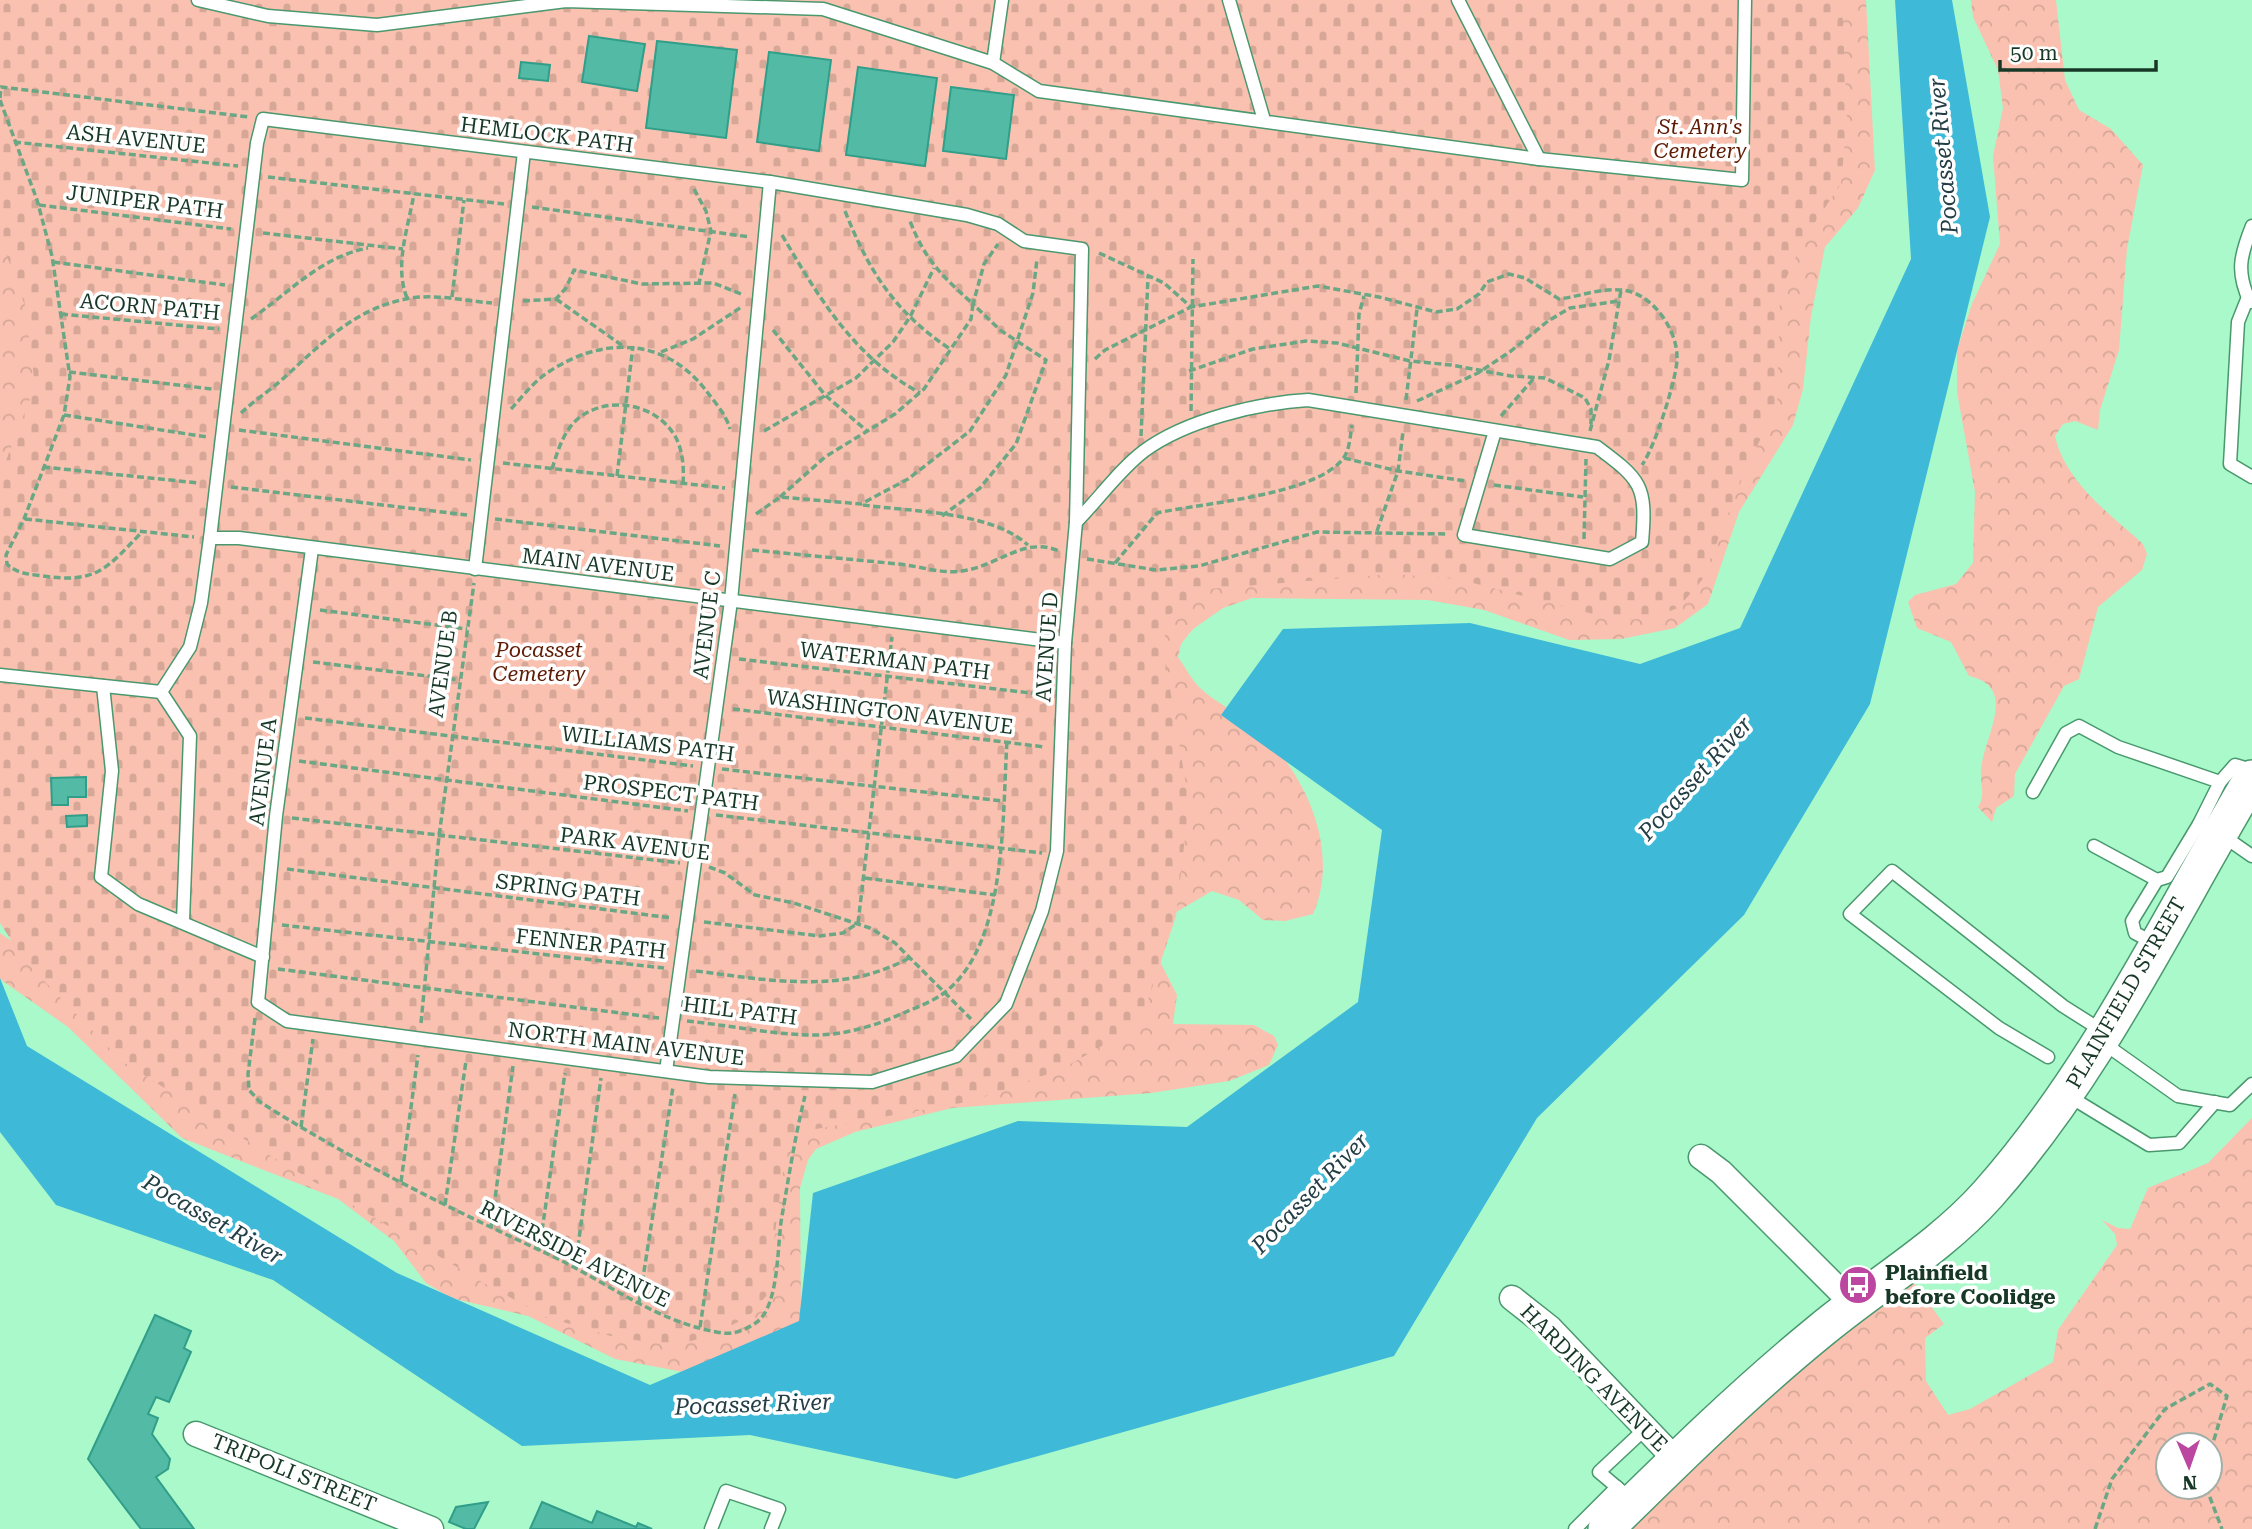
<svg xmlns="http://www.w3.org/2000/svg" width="2252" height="1529" font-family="'Roboto Serif',serif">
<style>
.forest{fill:url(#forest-crowns);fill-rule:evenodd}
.cemetery{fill:url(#cemetery-stones)}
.water{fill:#3ebad8}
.building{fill:#52baa5;stroke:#319e89;stroke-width:2}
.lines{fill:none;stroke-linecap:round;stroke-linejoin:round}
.service-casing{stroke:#49986e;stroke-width:15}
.minor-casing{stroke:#49986e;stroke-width:27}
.secondary-casing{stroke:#49986e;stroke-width:38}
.path{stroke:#6ba784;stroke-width:3.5;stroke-dasharray:7 3.5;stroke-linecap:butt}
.service{stroke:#fff;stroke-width:12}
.minor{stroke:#fff;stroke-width:24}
.secondary{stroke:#fff;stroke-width:35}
.labels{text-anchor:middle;stroke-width:7;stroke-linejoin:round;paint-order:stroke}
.park-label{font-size:21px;font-style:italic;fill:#5f1b03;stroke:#fff}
.street-label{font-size:21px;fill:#173826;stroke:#fff}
.poi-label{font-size:21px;font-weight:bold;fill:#173826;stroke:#fff;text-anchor:start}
.water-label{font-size:23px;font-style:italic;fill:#243e45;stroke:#fff}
</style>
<defs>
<pattern id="forest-crowns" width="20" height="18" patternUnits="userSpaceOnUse" patternTransform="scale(1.75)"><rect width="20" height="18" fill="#fac1b0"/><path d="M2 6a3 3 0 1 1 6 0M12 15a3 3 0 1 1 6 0" fill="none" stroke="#d6a797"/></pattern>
<pattern id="cemetery-stones" width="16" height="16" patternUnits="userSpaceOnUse" patternTransform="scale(1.75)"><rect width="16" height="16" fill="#fac1b0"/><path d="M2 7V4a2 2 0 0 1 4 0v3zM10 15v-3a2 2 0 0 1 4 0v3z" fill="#d6a797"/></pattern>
</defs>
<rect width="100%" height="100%" fill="#a9f9ca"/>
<g class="forest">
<path d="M1793,0H1866L1875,170L1858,208L1825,247L1811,316L1803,389L1793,425L1739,512L1708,604L1675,628L1621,639L1569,640L1484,610L1428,600L1252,598L1223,608L1193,629L1181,644L1178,657C1185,667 1191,679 1200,688C1217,704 1240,713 1257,729C1306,773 1341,851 1313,914L1285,921L1263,920L1239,900L1212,891L1161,921L1149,940L1177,995L1173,1024L1254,1025L1274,1036L1278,1045L1269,1065L1229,1081L1151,1093L952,1108L855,1132L816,1149L808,1160L800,1188L801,1319L776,1351L683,1372L615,1359L528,1316L451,1298L426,1283L394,1241L338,1199L182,1138L68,1027L0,979V933L59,973L1106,663Z"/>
<path d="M1971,0H2056L2065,80L2079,110L2111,129L2143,165L2127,249L2119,350L2100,410L2098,430L2075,421L2063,424L2055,436C2065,482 2110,514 2143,544L2147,554L2142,570L2098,607L2079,679L2064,686L2015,774L2014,796L1996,808L1992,822L1978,807C1986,796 1980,783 1981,770C1983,738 2020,687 1969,676L1951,642L1917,628L1908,602L1915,595L1956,584L1973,563L1975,492L1957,392V350L1972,304L2000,244L1993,156L2003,108L1998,70L1973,17Z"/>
<path d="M0,180L41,381L0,545Z"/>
<path d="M2252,1118V1529H1606L1905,1271L1944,1324L1925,1338L1926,1381L1948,1415L1970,1409L2053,1362L2058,1330L2117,1245L2115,1234L2102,1220L2118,1228L2130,1229L2148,1188L2208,1163ZM2168,1445H2210V1487H2168Z"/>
</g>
<path class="cemetery" d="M0,0H1842L1847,119L1841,184L1809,231L1780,291L1777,403L1742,479L1702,580L1678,608L1654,617L1620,621L1458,579L1393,574L1207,589L1169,615L1163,646L1189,803L1176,916L1140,1024L1062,1069L972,1101L805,1131L784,1163L767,1295L748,1317L710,1336L672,1346L611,1336L546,1317L482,1282L266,1153L122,1061L24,960L0,923V476L35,386L25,306L0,237Z"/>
<path class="water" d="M1895,0H1952L1990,217L1870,704L1744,915L1537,1118L1394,1356L956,1479L750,1435L522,1446L273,1280L56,1205L0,1132V978L27,1046L397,1273L650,1385L799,1321L813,1193L1018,1121L1187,1127L1358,1002L1382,830L1221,715L1283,629L1470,623L1640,664L1740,628L1911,259Z"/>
<g class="building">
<path d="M589,36L645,44L637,91L582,82Z"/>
<path d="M657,41L737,50L726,138L646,128Z"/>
<path d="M769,52L831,60L819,151L757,142Z"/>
<path d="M521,62L550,65L548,81L519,78Z"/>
<path d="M858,67L937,78L925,166L846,155Z"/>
<path d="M951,87L1014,95L1006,159L943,151Z"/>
<path d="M86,777V797H68V805H52L51,778Z"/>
<path d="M87,815V826L67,827L66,816Z"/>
<path d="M155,1315L191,1331L184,1348L191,1352L169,1402L156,1397L148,1414L158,1418L152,1434L170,1459L168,1469L156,1477L194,1529H141L88,1459Z"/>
<path d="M488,1502L474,1529H466L449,1522L456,1507Z"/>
<path d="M542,1502L592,1523L597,1511L636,1527L638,1523L652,1529H530Z"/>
</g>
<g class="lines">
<defs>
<g id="service">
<path d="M198,0L268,16L377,25L566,1L823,9L993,63L1039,91L1539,159L1742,180L1745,0"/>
<path d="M1229,0L1264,120"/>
<path d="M1458,0L1539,159"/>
<path d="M993,63L1002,0"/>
<path d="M2248,297L2238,322L2230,464L2252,477"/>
<path d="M2250,302C2236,272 2240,256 2252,226"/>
<path d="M1076,522C1098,500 1119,470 1144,451C1186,420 1258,403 1308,400L1597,447C1641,480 1647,485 1642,542L1610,559L1464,535L1495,431"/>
<path d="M210,538H239L1065,643"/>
<path d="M475,569L524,152"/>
<path d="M0,675L161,692L190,647L201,603L210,538L257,143L263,119L770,182L967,215L998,224L1024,241L1082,249L1076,522L1065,643L1057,851L1042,911L1006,1004L956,1056L872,1082L709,1077L287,1021L258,1002L276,816L312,549"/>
<path d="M103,686L112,771L101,877L138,904L263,957"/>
<path d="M161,692L190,736L183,921"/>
<path d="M2220,782L2235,765L2252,770"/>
<path d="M2033,792L2066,733L2079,726L2118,747L2220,782L2199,824L2219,833L2252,856"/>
<path d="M2094,846L2157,880L2167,877L2199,824"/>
<path d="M2156,944L2135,933L2132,921L2157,880"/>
<path d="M2102,1042L2178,1096L2230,1105L2252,1084"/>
<path d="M2048,1057L1999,1028L1850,914L1892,871L2063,1006L2104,1032"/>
<path d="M666,1071L731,601L770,182"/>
<path d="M2067,1095L2149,1145L2179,1143L2215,1102"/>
<path d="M1631,1499L1599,1472L1647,1427"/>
<path d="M711,1529L726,1491L779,1509L771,1529"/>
<path d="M1575,1529L1617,1487"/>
</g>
<g id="minor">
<path d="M1701,1157L1721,1172L1853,1304"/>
<path d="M1512,1298L1550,1328L1675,1459"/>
<path d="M196,1434L431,1529"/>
</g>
<path id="secondary" d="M1606,1529C1676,1460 1744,1393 1820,1331C1875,1285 1940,1248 1988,1194C2098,1070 2168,919 2252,778"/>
</defs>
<use href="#service" class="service-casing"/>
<use href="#minor" class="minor-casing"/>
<use href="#secondary" class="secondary-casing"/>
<g class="path">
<path d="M0,98L1,87L249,117"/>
<path d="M0,100L37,200L52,256L70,377L64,415L24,519L6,555L7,564C17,574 29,574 43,576C97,584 107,568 142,532"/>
<path d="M14,142L238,166"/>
<path d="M268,177L504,204"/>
<path d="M694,189L706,211L711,231L699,283"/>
<path d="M39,205L231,229"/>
<path d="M532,207L750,237"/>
<path d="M845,211C869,272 895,312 950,349"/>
<path d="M263,233L403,249"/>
<path d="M782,235C819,298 854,357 920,393"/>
<path d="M1099,253L1164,283L1191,307L1318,286L1379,297L1436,312L1457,309L1479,294L1487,282L1509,274L1525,278L1559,299C1583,296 1604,286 1628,291C1654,297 1677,330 1677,357C1678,376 1654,449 1642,465"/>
<path d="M53,262L225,285"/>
<path d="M452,297L464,200"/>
<path d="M407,298C394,266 408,228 414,194"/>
<path d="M556,299L623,346"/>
<path d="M523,301L556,299L566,288L574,270L642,284L713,283L744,295"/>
<path d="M61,314L219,329"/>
<path d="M251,319C289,293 320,257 368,248"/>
<path d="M773,330L825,395L867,431"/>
<path d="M661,352L693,339L743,306"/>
<path d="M1095,359L1105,350L1191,307"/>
<path d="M1189,371L1253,349L1306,341L1337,343L1410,361L1451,365L1511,376L1545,378L1585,398L1591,409V424"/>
<path d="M69,372L212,389"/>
<path d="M1356,393L1359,314L1364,296"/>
<path d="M1406,400L1417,309"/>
<path d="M1417,401L1478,373L1511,351L1548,321L1570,308L1619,301"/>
<path d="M511,409C523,396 534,381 550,371C602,337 663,337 704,388C713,400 726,414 730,429"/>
<path d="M1191,411L1193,259"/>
<path d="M241,413C255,400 272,389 286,376C323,342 355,309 406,299C434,293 464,301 492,303"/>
<path d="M64,415L207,437"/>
<path d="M1501,416L1535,377"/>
<path d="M239,430L471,460"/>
<path d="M764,431L856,378L893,342L910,317L934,268"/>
<path d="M1590,431L1609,360L1621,290"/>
<path d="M1141,436L1148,277"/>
<path d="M1344,458L1398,471L1466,481"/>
<path d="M503,463L725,488"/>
<path d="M43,467L199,483"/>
<path d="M552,469C558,450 564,429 580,417C610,395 656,404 675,436C683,450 684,468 683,484"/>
<path d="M617,476L633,346"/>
<path d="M1494,485L1583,497"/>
<path d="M231,487L467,515"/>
<path d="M780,497L825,457L895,414L924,389L971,319L973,304C942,276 925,260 910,221"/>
<path d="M863,505C913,512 990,511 1028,545"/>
<path d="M756,514L780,497L861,504L908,479L970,431L1006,375L1033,293L1037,259"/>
<path d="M942,516L980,488L1016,444L1046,360L1000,330L973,304L984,264L998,244"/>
<path d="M25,519L194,537"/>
<path d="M495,519L720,546"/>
<path d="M1377,531L1398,471L1403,432"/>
<path d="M1584,539L1586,459"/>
<path d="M752,550C801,555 850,559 898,564C920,566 940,574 962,571C999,566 1023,536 1059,551"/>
<path d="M1087,559L1156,570L1199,566L1317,532L1447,534"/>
<path d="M1115,563L1157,513C1202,503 1311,496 1342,460C1350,451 1350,436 1352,425"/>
<path d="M320,610L467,629"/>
<path d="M739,659L1048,695"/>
<path d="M313,662L460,680"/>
<path d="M733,709L1045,747"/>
<path d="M305,718L693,766"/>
<path d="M299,761L688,811"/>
<path d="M722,769L1003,801"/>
<path d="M716,815L1042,853"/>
<path d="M292,818L680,863"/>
<path d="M709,867L725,873L755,895L794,903L870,928L895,943L971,1019"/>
<path d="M287,869L672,918"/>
<path d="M865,878L995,895"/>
<path d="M704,922L820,936L843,933L858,923"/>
<path d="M858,923L892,637"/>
<path d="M282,925L664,968"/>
<path d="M278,969L659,1018"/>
<path d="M696,971C768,980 842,995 909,958"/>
<path d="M255,1018L248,1074L249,1090L260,1102C353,1161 451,1209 550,1255C607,1282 659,1324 723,1333C734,1335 749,1328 757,1322C780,1305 777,1241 782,1216C789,1176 795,1136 805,1096"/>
<path d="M687,1021C727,1025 769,1034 809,1035C841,1036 872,1027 901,1014C915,1008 932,1002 944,993C1008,945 1002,814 1007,742"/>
<path d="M421,1023L439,836L474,583"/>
<path d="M301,1127L313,1039"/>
<path d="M401,1182L418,1055"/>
<path d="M445,1205L466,1061"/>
<path d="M491,1228L513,1066"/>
<path d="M539,1251L565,1073"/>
<path d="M575,1268L601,1078"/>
<path d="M639,1303L673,1087"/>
<path d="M700,1327L735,1094"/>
<path d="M2206,1487L2222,1529"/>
<path d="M2095,1529L2112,1479L2165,1409L2210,1384L2227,1396L2210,1453"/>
</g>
<use href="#service" class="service"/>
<use href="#minor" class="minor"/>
<use href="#secondary" class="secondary"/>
</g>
<defs>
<symbol id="bus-disc" viewBox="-11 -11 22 22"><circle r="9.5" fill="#bb47a0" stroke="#fff"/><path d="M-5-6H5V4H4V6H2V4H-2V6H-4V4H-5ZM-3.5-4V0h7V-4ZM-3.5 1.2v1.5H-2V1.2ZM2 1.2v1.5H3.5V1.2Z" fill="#fff"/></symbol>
</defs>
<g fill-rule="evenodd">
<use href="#bus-disc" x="1836" y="1263" width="44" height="44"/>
</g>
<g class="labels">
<g class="park-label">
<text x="1700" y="134">St. Ann's<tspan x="1700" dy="24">Cemetery</tspan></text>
<text x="539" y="657">Pocasset<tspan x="539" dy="24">Cemetery</tspan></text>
</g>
<g class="street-label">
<text transform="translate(547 135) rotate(7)" y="7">HEMLOCK PATH</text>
<text transform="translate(136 139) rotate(6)" y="7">ASH AVENUE</text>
<text transform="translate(145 202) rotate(7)" y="7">JUNIPER PATH</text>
<text transform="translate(150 307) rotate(5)" y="7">ACORN PATH</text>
<text transform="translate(598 565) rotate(7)" y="7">MAIN AVENUE</text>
<text transform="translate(707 625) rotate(-83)" y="7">AVENUE C</text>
<text transform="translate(1047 647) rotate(-86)" y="7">AVENUE D</text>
<text transform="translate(895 661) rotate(7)" y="7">WATERMAN PATH</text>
<text transform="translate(443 664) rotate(-82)" y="7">AVENUE B</text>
<text transform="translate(890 712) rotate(7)" y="7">WASHINGTON AVENUE</text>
<text transform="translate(648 744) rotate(7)" y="7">WILLIAMS PATH</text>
<text transform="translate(263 772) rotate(-83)" y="7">AVENUE A</text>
<text transform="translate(671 793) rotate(7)" y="7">PROSPECT PATH</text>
<text transform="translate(635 844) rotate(7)" y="7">PARK AVENUE</text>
<text transform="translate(568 890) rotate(7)" y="7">SPRING PATH</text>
<text transform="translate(591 944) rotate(6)" y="7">FENNER PATH</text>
<text transform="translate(2126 993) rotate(-60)" y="7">PLAINFIELD STREET</text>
<text transform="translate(740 1011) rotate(7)" y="7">HILL PATH</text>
<text transform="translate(626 1044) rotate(7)" y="7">NORTH MAIN AVENUE</text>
<text transform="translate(575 1254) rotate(27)" y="7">RIVERSIDE AVENUE</text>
<text transform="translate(1594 1378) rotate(45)" y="7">HARDING AVENUE</text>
<text transform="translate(294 1473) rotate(22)" y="7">TRIPOLI STREET</text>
</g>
<g class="poi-label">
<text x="1885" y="1280">Plainfield<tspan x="1885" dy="24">before Coolidge</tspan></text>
</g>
<g class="water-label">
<text transform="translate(1943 156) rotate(-95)" y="8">Pocasset River</text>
<text transform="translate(1695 778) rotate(-48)" y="8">Pocasset River</text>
<text transform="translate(1310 1193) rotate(-46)" y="8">Pocasset River</text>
<text transform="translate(213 1219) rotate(30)" y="8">Pocasset River</text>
<text transform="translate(753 1404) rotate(-2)" y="8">Pocasset River</text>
</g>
</g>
<g transform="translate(2189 1466) rotate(178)"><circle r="33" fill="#ffffff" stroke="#a2afa8" stroke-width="2"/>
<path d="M0-5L12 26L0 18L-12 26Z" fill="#bb47a0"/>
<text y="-10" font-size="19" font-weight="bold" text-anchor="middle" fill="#173826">N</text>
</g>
<path d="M2000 60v10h156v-10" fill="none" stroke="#173826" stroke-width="3.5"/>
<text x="2010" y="60" font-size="21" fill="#173826" stroke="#ffffff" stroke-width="5" paint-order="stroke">50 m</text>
</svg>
